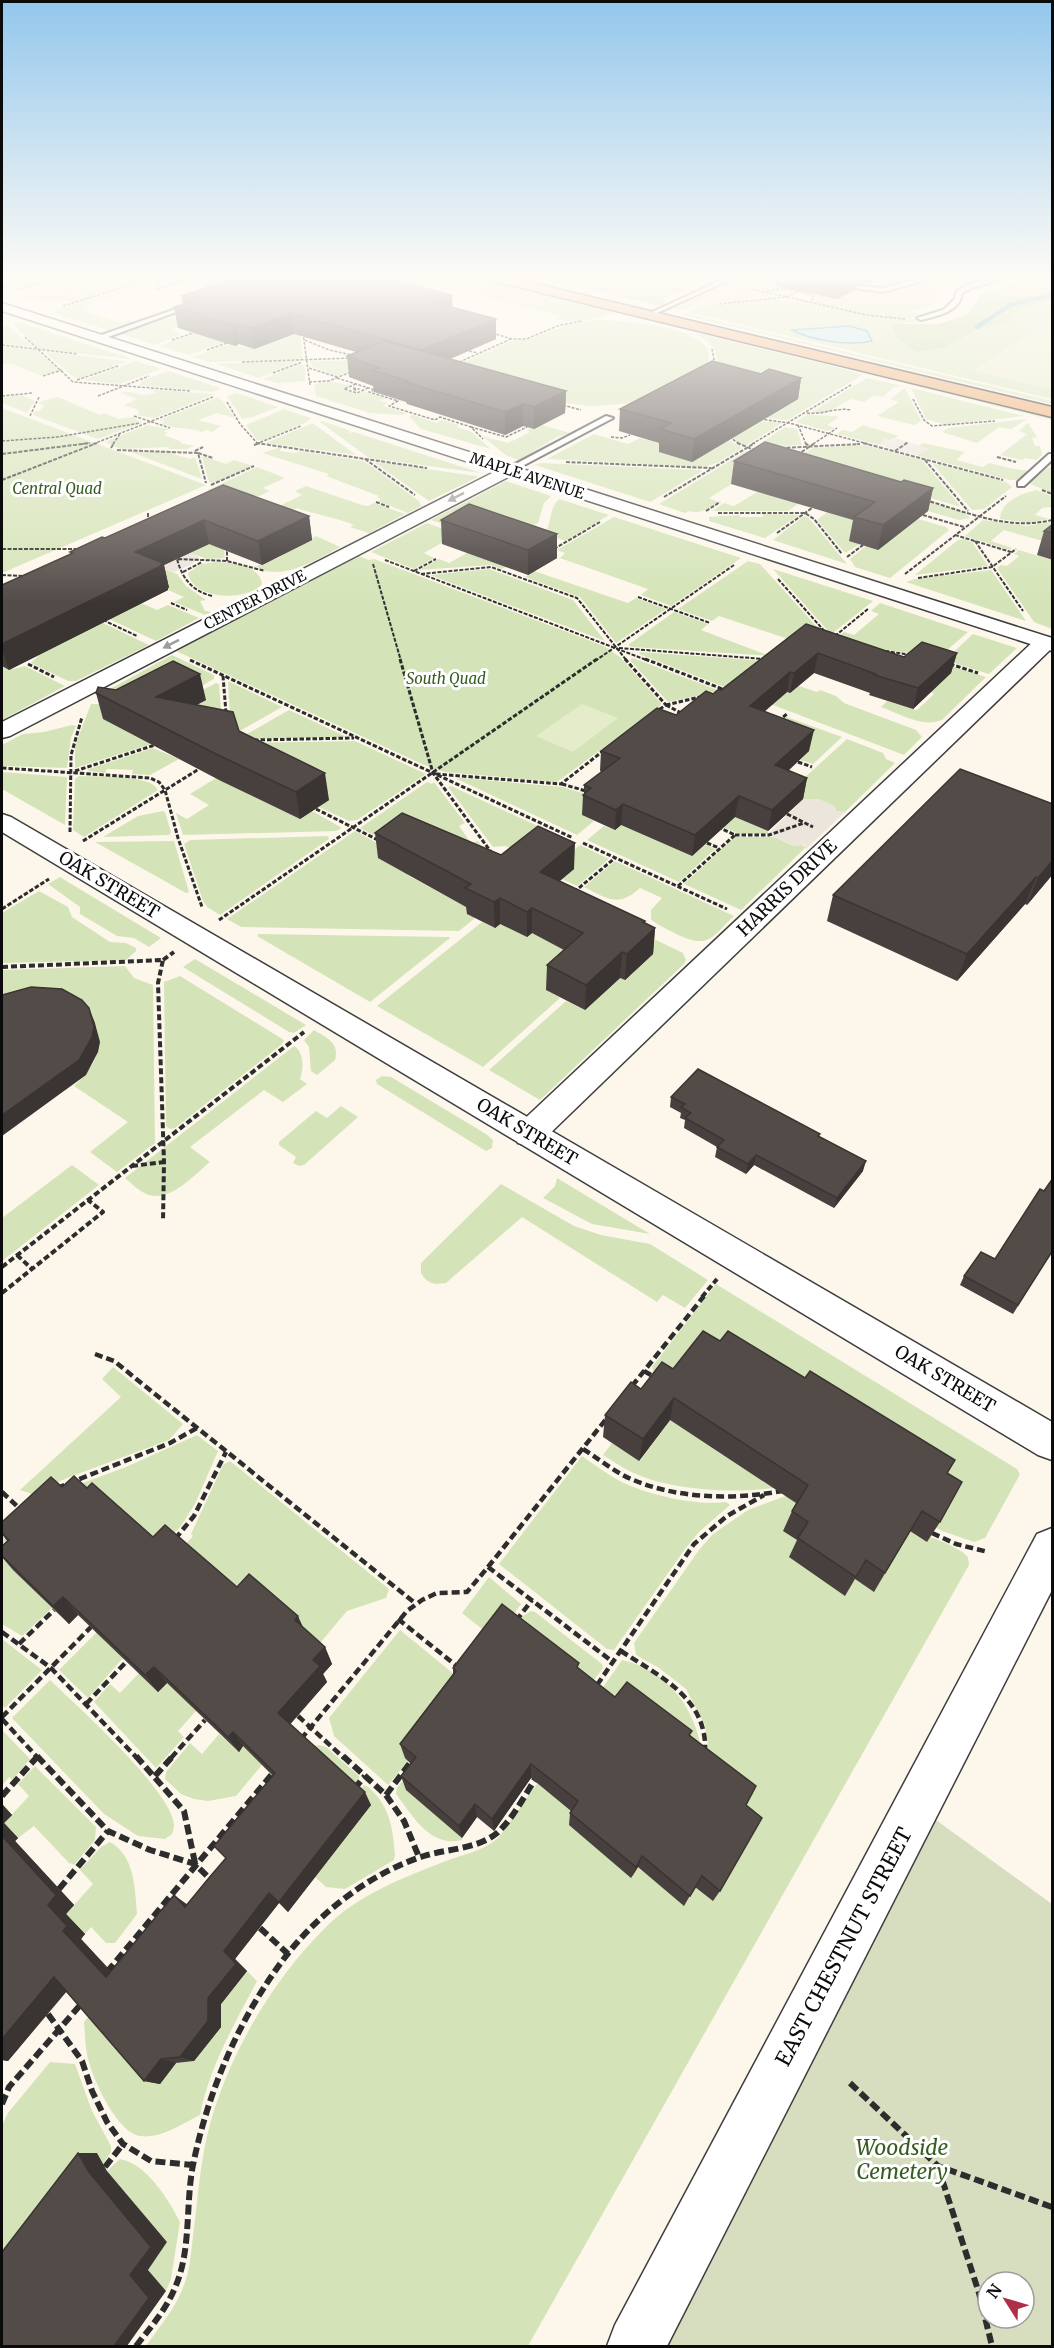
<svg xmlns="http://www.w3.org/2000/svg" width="1054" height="2348" font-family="Merriweather,serif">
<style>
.green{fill:#d5e4b8}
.forest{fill:#bcd498}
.cemetery{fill:#d7ddbf;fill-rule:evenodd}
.pitch{fill:#e5ecc9}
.plaza{fill:#ece5dc}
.water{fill:#b4e3f1;stroke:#41a1c2;stroke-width:1.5}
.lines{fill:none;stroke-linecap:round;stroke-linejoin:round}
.stream{stroke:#41a1c2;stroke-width:4}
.service-casing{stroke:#3e3e3e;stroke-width:4}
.minor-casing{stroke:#3e3e3e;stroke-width:3}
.tertiary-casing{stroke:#3e3e3e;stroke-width:3}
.trunk-casing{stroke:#1c1c1c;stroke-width:3}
.path-far5{stroke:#2d2d2d;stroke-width:1.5;stroke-dasharray:3 1.5;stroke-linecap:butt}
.path-far4{stroke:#2d2d2d;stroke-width:2;stroke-dasharray:4 1.5;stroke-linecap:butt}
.path-far3{stroke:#2d2d2d;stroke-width:3;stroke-dasharray:4.5 2;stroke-linecap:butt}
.path-far2{stroke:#2d2d2d;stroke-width:4;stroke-dasharray:6 3;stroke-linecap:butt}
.path-far1{stroke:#2d2d2d;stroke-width:4.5;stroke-dasharray:8 4;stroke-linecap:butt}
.path{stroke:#2d2d2d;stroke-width:6;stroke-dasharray:10 4.5;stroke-linecap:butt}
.service{fill:#fff;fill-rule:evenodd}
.minor{fill:#fff;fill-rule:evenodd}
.tertiary{fill:#fff;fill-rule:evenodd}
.trunk{fill:#eaa264;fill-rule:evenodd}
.wall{fill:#47403e}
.shaded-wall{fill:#3a3432}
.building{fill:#534b48;stroke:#3a3432;stroke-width:1.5}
.oneway{fill:#9d9d9d}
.labels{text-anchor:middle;stroke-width:6;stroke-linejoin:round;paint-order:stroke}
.far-street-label{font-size:15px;fill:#0b0b0b;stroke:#fff}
.far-park-label{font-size:15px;font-style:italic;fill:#365d21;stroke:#fff}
.street-label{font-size:18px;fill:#0b0b0b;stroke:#fff}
.near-street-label{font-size:21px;fill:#0b0b0b;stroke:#fff}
.near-park-label{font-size:21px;font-style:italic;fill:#365d21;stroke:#fff}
</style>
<rect width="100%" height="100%" fill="#fdf7eb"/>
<g class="green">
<path d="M34,275H51L57,278L3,292L13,282Z"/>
<path d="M133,275H142L132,278L138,281L74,301L14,300L40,293L56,296L63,293L59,289L63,286L75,290Z"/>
<path d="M187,275H233L266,284L235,295L176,278Z"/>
<path d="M416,275H449L429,284L424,290L393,280Z"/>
<path d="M464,275L613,312C595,320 575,324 555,319L561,316L454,289L446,291L440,289L448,282Z"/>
<path d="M768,275H782L784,276L777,275L761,283L793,289L784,295L768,292L776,288L763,291L765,289L742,286Z"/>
<path d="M860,275L924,277L891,286L861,287L874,280Z"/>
<path d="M977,276L981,279C968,283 951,277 940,292C937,297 936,301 933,305L912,311L921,315C891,326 842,309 811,302L816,297L806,293L838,300L856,289L882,292L935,278Z"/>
<path d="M156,280L154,289L143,287L85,305L90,308L84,311L122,323L130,320L134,322L111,331L54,313V310L145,281Z"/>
<path d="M726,284L735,286L684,310L673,309Z"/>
<path d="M737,287H743L778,296L702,304Z"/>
<path d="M769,299L785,301L795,300L883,318L919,319L920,322L893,324L943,348L982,328L1008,322L1020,310L1038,304L1052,302V399L688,312L700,306Z"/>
<path d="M688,314L1052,401V404L683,315Z"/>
<path d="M172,317L193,322L171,330L183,334L155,345L121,334Z"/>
<path d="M594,320C616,320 725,325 707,365L652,398L645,396L634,402L638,403L590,406L557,402L448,369L512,341L532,338L567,325Z"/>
<path d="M670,321L1052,415V420L872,375L851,368Z"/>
<path d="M18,322L129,358L130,359L40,349L13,324Z"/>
<path d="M7,325L32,346V347L2,344V327Z"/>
<path d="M300,328L303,359L209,362L193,357L229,344L254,349Z"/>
<path d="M198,332L225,342L189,355L159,346Z"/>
<path d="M697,333L845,369L862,375L788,420L766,418L797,399L716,364C720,349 707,339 695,334Z"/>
<path d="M2,346L36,350L59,370L42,376L12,364H2Z"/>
<path d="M48,352L124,361L125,362L79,379L72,376L46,353Z"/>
<path d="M376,360L337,376L312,367L311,362L314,361Z"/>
<path d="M136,361L161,369L120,384L83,380Z"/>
<path d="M294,361L297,362L259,378L217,364Z"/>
<path d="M300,364L305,365V381L277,383L263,379Z"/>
<path d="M168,371L220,388L221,389L212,392L139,385L142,381Z"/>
<path d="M867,378L902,386L894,387L883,397L874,395L864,402L851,399L825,414L810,413Z"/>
<path d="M330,382L352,385L343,390L356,394L369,391L366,392L386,398L380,401L388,403L383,406L406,413L402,415L370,413L316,396L314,384Z"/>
<path d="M905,388L921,421L914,425L877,416L899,402L890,399Z"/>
<path d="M911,388L1024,416L946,425L926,419Z"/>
<path d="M148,389L212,394L213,395L154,418L136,415L140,413L137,412L139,410L124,405L137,399L120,393C133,388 138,400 156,392Z"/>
<path d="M237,393L278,407L253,417L242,419L227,396Z"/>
<path d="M21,395L35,401L27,413L2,403V397Z"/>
<path d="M58,397L100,415L104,413L119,419L132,417L142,423L98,439L33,415L35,411H40L44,405L39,404L42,401Z"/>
<path d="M219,397L235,418L217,413L198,420L221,426L212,432L207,430L202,432C187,427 175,429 161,424L164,422L159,420Z"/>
<path d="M2,408L206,485L2,573Z"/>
<path d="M284,409L310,418L307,422L262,441L257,440L246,425Z"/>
<path d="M808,414C819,417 828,414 839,417L827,425L835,428L827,431L796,422Z"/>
<path d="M414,415L436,423L442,420L459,425L457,427L470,431L491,449L421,429L409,416Z"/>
<path d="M1027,419L1011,429L999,427L977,443L942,432L948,428Z"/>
<path d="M747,420L782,423L747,445H743L729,436Z"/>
<path d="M322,421L351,431L348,433L354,432L481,473L369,458L320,422Z"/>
<path d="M313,423L314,424L356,455L266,443Z"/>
<path d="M1028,423L1037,437L1032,438L1035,446H1040L1042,455L1036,460L1025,458L1022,460L1000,455L1027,434L1019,431Z"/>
<path d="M147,425L169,429L164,431L167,433L164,435L182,442L180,443L194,446L187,449H169V447L121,449L105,442Z"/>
<path d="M542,425L570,433L557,437L519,460L507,456L482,436L508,443L530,432L526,430Z"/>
<path d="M863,425L899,436L879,445L837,434L842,430L852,432Z"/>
<path d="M785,427L797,429L802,445L755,447Z"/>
<path d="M594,434L628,444L640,438L669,446L726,438L742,448L717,463L703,467L547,459Z"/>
<path d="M923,443L965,452L956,460L983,467L989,463L1014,469L1031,471L1020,480H1010L916,455L928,449L918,446Z"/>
<path d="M864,445L922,460L961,507L795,459L813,448Z"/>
<path d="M278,448H281L280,451L296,453L299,451L364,461L419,501L421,506L408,513L378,501L381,499L377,497L379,496L326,476L329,474L262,453Z"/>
<path d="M128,451H179L174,454L190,459L195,457L202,479Z"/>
<path d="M746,451H751L764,464L709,498L718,502C708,508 701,515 689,511L685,513L659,504Z"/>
<path d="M204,456L226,464L234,460L253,466L213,483L209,482L202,457Z"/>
<path d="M377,462L476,476L478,477L429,501L375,463Z"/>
<path d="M540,463L700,470L702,471L650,502L535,465Z"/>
<path d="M932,463L1006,482L1012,487L984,509L972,510Z"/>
<path d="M1052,465V493L1028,483Z"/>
<path d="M257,467L285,478L263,488L270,491L255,498L252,507L208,490Z"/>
<path d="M506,481L551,496L544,503L538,523L532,526L462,531L431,520Z"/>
<path d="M306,486L362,505L368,506L374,503L405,514L369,533L350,527L354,525C335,517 317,515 297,508L284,514L277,507L302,495L295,491Z"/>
<path d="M764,488L802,501L788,511H712L724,503L734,506Z"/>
<path d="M1036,490L1052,496V507L1042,508L1035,515L1049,519L1030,523L1000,519C1001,501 1021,494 1036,490Z"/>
<path d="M559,499L609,515L565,541L555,537L543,538C552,526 548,509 559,499Z"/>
<path d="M928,502L964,512L970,518L959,520L917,508Z"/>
<path d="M830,510L876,521L850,540L860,544L845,553L817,520Z"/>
<path d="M763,514L799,515L765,538L709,521V517L739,515L740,517H763Z"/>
<path d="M804,516L808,517L847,564L773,540Z"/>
<path d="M614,517L741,558L671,606L641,595L648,589L560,558L565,553L557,550Z"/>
<path d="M918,519L946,527L949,530L890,578L855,567L850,559L866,546L878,549Z"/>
<path d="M983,520L1026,526L1052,522V541L1050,543L1004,530L991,541L1012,548L1009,550L965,536Z"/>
<path d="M427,523L457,534L424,553L434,558L414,569L371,552Z"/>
<path d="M316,536L340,547C318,559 280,583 256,566L278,558Z"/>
<path d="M963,539L972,542L988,566L915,575L958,540Z"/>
<path d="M208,542L226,549L224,550L225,558L207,559L190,553Z"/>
<path d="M474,549L511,564L502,569L491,565L419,570L439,559L449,563Z"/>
<path d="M1019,550L1052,560V629L1034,622L997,568L1001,565L1007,566L1019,556L1014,554Z"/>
<path d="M359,556L369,560L374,559L604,646L620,657L661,703L660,706L557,782L444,772L422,764L176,651Z"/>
<path d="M748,561L760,564L827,638L806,645L719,616L712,621L678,609Z"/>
<path d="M216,562C232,563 259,564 262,584C247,602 192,600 188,573L201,564Z"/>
<path d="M157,566L177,574L186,586L206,600L200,601L205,611L212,612L205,615L174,602L184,597L166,589Z"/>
<path d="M489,569L573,600L605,641L430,575Z"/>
<path d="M773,569L873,601L834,632H829Z"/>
<path d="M991,570L1026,621L906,582L915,579Z"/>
<path d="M534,571L628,603L636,598L666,609L616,643L580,597L525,577Z"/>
<path d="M139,602L157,610L168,605L199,618L156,641L88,609Z"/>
<path d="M880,603L968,632L938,658L832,641L844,632L854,635L879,614L871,611Z"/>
<path d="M674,612L708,624L701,630L770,656L632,647L628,645Z"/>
<path d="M101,622L149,645L76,681H68L31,663L41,653Z"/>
<path d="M973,634L1017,648L989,674L945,660Z"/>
<path d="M640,652L767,661L751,697L639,654Z"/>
<path d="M172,655L214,675V679L190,692L99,695Z"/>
<path d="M633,658L720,691L668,702L630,660Z"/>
<path d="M941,663L986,677L942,720C923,728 900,714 881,707L887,701L917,710L934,694L931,692Z"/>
<path d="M2,666L9,670L25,666L65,686L2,720Z"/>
<path d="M228,681L282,707L231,736Z"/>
<path d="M216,683L219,684L223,735L169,720L195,694Z"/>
<path d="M799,686L817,692L820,690L836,696L844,703L916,730L922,737L904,755L760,700L775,688L790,693Z"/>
<path d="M91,704H102L152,744L75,768V746Z"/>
<path d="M289,710L347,737L238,739Z"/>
<path d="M787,717L842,737L813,764L800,760L809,751L766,734Z"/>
<path d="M72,725L76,726L71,738L67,768L2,766V745L23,734L44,732Z"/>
<path d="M847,739L883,753L886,759L895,763L845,812L836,811L834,806L818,799H803L792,789Z"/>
<path d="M355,741L426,774L357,820L349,821L319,807L329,799L240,743Z"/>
<path d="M153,748L179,759L150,775L132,774L133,770L107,769L105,773L88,771L89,769Z"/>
<path d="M2,772L67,777L65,825L2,789Z"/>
<path d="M79,776C97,777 151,774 158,790L84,837L73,830L75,779Z"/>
<path d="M216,778L300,819L312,811L342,828L336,831L183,835L176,813L187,819L209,805L190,794Z"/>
<path d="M461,778L563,787C574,791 584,793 595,797L582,815L594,821L577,835L457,779Z"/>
<path d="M427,782L432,784L434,782L465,823L459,826L471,843L478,841L492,859L395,846L360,828Z"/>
<path d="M451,786L570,841L549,857L505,846L493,847L448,787Z"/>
<path d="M163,811L165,812L171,832L169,835L103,837L138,816Z"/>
<path d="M733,816L768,831V834H739L721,826Z"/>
<path d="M621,825L692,856L706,844L715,849L679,882L587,840L604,826L615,830Z"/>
<path d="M355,831L390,850L409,876L472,910L475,918L459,931L241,927L227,919Z"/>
<path d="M328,836L329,839L220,915L207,907L203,901L184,844L190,840Z"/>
<path d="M735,837H774L794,846L799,844L806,847L741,910L684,884Z"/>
<path d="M174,841L189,892L186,893L95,842Z"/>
<path d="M580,845L609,859L577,886L562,879L573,869L559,862Z"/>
<path d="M615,861L734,916C710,939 709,949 676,934C668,929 658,926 651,919V910L662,898L640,888C618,908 608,899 584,887Z"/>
<path d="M60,877L63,879L161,938L149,947L134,938L117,936L80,914V907L48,884Z"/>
<path d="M39,891L68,907L72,917L110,942L126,943L136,948V951L126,960L2,963V913Z"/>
<path d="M602,914L683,953L686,960L684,964L540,1100L489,1070L566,1001L585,1010L620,978L625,980Z"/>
<path d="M482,922L494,928L500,924L527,937L532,933L582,958L547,990L560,998L483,1067L377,1006Z"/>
<path d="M259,934L449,937L450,938L370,1002L257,936Z"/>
<path d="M195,959L306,1025L294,1033L289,1032L183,967Z"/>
<path d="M125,966L134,978L153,985L155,1143L117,1172L90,1152L128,1122L74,1086C93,1069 105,1049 95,1023L2,1012V970Z"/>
<path d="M180,976L284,1040L281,1045L175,1128L170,1129L166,1126L164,982Z"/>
<path d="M314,1030C327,1038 340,1043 335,1060L317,1075L311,1071L309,1047L304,1040Z"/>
<path d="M294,1046C304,1052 304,1069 300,1079L307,1084L283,1102L264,1090L190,1147L210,1162C194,1175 172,1201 149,1195C140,1192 132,1184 125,1178Z"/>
<path d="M382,1076L391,1077L486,1134L493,1140L492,1148L486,1151L377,1084L376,1080Z"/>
<path d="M341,1106L358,1117L304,1165L299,1166L293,1163L296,1157L279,1145V1142L316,1111L327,1118Z"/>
<path d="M72,1165L99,1185L2,1261V1218Z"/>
<path d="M557,1178L650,1234L592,1224L543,1198L555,1186Z"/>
<path d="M501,1184L574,1226L601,1235L650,1244L708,1280L685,1308L663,1295L657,1302L522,1217L446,1283C435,1285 427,1284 421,1273V1263Z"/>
<path d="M716,1284L1017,1469L1020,1474L1018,1478L985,1538L974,1542L942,1531L654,1373L652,1367Z"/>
<path d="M113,1367L183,1424L169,1440L67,1478L32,1494L20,1490L121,1397L102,1379Z"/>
<path d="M670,1420L767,1484L780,1487C740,1494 674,1491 636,1474C624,1469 614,1462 603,1455L612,1443L640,1461Z"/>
<path d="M197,1435L218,1451L195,1504L181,1526L155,1553L14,1570L52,1608L22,1636L2,1624V1530L64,1490L126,1467Z"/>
<path d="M582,1456C595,1465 608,1475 622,1482C648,1495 697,1506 726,1502L730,1505L699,1532L685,1549L614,1650L607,1649L499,1564Z"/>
<path d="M230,1461L389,1589L386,1598L347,1611L315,1649L247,1606L181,1549L193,1536L191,1534L223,1465Z"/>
<path d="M791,1494L803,1500L799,1542L845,1595L855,1579L873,1591L909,1531C926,1535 957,1545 968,1557L969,1565L528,2346H146C159,2327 176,2308 184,2285C190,2270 191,2252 193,2236C198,2199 200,2160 210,2124C230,2053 272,1981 324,1929C357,1895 402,1878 446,1861C464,1854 484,1851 499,1837L549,1767L576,1814L631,1877L638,1867L684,1905L709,1753L705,1725L686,1689L659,1668L636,1655L634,1643L699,1550L713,1534L748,1510Z"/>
<path d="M489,1577L521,1604L506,1625L492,1637L462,1613Z"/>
<path d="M531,1611L535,1612L602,1664L603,1668L587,1689L513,1630L523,1616Z"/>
<path d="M400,1630L460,1679L408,1761L388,1785L334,1736L329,1718Z"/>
<path d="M97,1632L123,1658L88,1698L59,1670Z"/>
<path d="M2,1639L42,1670L5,1708L2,1704Z"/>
<path d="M622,1660C668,1670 696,1709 702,1754L595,1699Z"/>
<path d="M139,1673L167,1683L196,1711L178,1731L184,1737L156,1768L94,1702L110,1684L120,1693Z"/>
<path d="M50,1680C76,1705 172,1791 174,1825C174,1828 173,1831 172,1834L165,1839L138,1836L104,1814L12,1718Z"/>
<path d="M292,1724V1729L236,1796L208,1801L194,1799L181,1794L165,1779L166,1772L190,1743L202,1754L219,1734L239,1751L243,1746L254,1757L268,1752Z"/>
<path d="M2,1730L30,1759L12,1780L9,1777L2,1786Z"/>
<path d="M319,1745L326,1747L359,1776V1779L352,1787L312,1746Z"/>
<path d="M413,1765L462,1838V1840C430,1848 413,1816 396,1794L397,1788Z"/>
<path d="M35,1766L96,1827L95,1840L74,1865L71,1863L70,1864L34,1826L18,1838L4,1823L29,1796L18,1784Z"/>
<path d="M365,1785C389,1802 393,1827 395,1855L394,1860L345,1889L326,1887L315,1877L371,1805L357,1792Z"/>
<path d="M110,1842C135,1856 135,1889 137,1914L115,1943H106L91,1927L85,1934L66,1914L93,1884L80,1870L101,1847Z"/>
<path d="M178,1907L161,2083L176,2063L194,2061L220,2027L221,2004L247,1971L257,1981C235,2023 209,2068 200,2115C182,2124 161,2139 140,2136C116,2132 91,2076 87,2054C85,2043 85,2032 84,2022Z"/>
<path d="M50,2062L75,2064L92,2111L111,2146V2152L103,2164L2,2278V2125L8,2113Z"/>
<path d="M120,2159C146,2163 169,2200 180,2222L171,2279L166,2291L148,2270L167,2242L107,2171Z"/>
</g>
<g class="forest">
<path d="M528,275H715L663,299L666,303L661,306Z"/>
<path d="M1052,279V302L1038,304L1020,310L1008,322L982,328L943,348L916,352L898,339L891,327L893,324H938L951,320L970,313L980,294L989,290L1019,283Z"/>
</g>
<path class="cemetery" d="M918,1807L1052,1904V2346H636ZM988,2282H1024V2318H988Z"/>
<g class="pitch">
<path d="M1052,318V390L973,371Z"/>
<path d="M582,704L618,718L573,752L536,736Z"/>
</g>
<g class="plaza">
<path d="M884,438L893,441L896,438L929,449L916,455L879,445Z"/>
<path d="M190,553L199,557L191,565L174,572L159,567Z"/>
<path d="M803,799H818L835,806L836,811L845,812L806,849L805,845L794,846L768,834Z"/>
</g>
<path class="water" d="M849,326L867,331L872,341C850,346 813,341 792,330Z"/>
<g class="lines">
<g class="stream">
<path d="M560,278L570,275"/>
<path d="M977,327L1010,305L1052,295"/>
</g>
<defs>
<g id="service">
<path d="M732,275H740L653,315L648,314Z"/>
<path d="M933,275H943L883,292L855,288L858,286L883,288Z"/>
<path d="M944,275H991L988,277H947Z"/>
<path d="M999,275H1006C994,285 976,284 962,293C960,312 937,316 921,320L917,318L943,310L955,299L956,292L967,285Z"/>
<path d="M193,303L198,304L100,340L93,338Z"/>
<path d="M606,416L613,418L511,472L504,470Z"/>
<path d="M1049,454H1052V460L1024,486H1018V482Z"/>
</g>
<g id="minor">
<path d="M508,465L514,466L517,470L514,474L10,736L2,738V722Z"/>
<path d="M1045,637L1052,638V648L540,1143L529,1146L518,1143L513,1134L518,1125L1037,638Z"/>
</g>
<g id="tertiary">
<path d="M2,303L1052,638V651L2,311Z"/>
<path d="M2,814L11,817L1052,1422V1460L1038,1455L2,832Z"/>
<path d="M1052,1528V1590L667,2346H607L615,2325L1037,1534Z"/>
</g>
<path id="trunk" d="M477,275H499L1052,407V417L484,279Z"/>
</defs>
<use href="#service" class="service-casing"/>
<use href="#minor" class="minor-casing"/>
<use href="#tertiary" class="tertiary-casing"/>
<use href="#trunk" class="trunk-casing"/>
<g class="path-far5">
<path d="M58,275L57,278L64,279"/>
<path d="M239,275L251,278"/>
<path d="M592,275L604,282"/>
<path d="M174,279L197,286"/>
<path d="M159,280L157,289L182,282"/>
<path d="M754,280L766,275"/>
<path d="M4,288L25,275"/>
<path d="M748,288L866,315L905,319"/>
<path d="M17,290L57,278"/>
<path d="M767,291C783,287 799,290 814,297L810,302"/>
<path d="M719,304L786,297L799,291"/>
<path d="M63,306L143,281"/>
<path d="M303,333L310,385"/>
<path d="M492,333L512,339H526L560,325L583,321"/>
<path d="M25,337L73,382L191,391"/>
<path d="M172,340L196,332"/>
<path d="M305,340L329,350L352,355"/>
<path d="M2,345L78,354"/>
<path d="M207,350L227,343"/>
<path d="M469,351L478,353"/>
<path d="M242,362L352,358"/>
<path d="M455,364L511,339"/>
<path d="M711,364L714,359L712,349"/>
<path d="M309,368L337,377"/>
<path d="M273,373L302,362"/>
<path d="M43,376L62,370"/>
<path d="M337,378L375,390L369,392L398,401L389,406L435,420L440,417L471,427L483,439"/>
<path d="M77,380L118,366"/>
<path d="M309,382L329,381L353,371"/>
<path d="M356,384L344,389L357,393L368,388"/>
<path d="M353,388L359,389L355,390Z"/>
<path d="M2,396L32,393"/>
<path d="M98,396L149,376"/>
<path d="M913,399L924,420L932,426L995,421"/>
<path d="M227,402L240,424L258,444"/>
<path d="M563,405L581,410"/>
<path d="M807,413C822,415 836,407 851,410"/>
<path d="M30,416L39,397"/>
<path d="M134,416L170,428"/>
<path d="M760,419L789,423L868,444"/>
<path d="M798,425L806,444"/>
<path d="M471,427L506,437L527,427"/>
<path d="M611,437L622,438L630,435"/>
<path d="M729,437L740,444"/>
<path d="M2,441L57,437L140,423"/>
<path d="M81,444L90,443"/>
<path d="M93,444L213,397"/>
<path d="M113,444L120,434"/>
<path d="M256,444L301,426"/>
<path d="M752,444L851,385"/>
<path d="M813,444L837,428"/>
<path d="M857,444H860"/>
<path d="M905,444L908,442"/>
</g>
<g class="path-far4">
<path d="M256,443L427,468"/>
<path d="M737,443L757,451"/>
<path d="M805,443L809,446"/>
<path d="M863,443L1003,480"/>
<path d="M254,445L260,443"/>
<path d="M111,448L114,443"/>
<path d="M781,448L860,444"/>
<path d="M117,450L198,453L206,483"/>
<path d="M195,451L203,447"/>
<path d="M895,451L907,443"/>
<path d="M198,453L213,458"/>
<path d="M2,454L90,443"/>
<path d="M797,455L815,443"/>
<path d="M997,457L1016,462"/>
<path d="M365,459L415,495"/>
<path d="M925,460L968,511"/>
<path d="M566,462L711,468"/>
<path d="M2,480L97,443"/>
<path d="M211,485L254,466"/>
<path d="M1042,490L1052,494"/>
<path d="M664,497L755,443"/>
<path d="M925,500C967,512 1008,531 1052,520"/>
<path d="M376,502L389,507"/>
<path d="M706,511L720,502"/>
<path d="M148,513V521"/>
<path d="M718,513H805L814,519L842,554"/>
<path d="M923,515L964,527"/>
<path d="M777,533L812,508"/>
<path d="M955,535L1011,552"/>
<path d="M975,541L1023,611"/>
<path d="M2,549H80"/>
<path d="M554,549L600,522"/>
<path d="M847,557L863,545"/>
<path d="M385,560L649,661"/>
<path d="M227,561V552L230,550"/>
<path d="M373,564L401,661"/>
<path d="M414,571L436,559"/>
<path d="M183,572L202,562"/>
<path d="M421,574L491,567L577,598L627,661"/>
<path d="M905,574L1006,496"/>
<path d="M2,575L25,576"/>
<path d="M918,578L992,567L1016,549"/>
<path d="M778,579L827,634"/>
<path d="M212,596C192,591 182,578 177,559L227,561L265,571"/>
<path d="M638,597L710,623"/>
<path d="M171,603L187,610"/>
<path d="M103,620L137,636"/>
<path d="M835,636L868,609"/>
<path d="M619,648L764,659"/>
<path d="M880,650L911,655"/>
<path d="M595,661L734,565"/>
</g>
<g class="path-far3">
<path d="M400,659L433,773L491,852"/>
<path d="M625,659L666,705L657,711"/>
<path d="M645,659L725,690"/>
<path d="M190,660L573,838"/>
<path d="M28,664L54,677"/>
<path d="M950,664L978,673"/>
<path d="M223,676L226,713"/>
<path d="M666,705L700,697"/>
<path d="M666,705L683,714"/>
<path d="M778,721L787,714"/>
<path d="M254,740L354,738"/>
<path d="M798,762L812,767"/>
<path d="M2,768L150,778L159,782L165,790L178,838L202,907"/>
<path d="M75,771L155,745"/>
<path d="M436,774L561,784L603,751"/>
<path d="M562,784L586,791"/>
<path d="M316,809L380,841"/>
<path d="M787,814L813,827"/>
<path d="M70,832L71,755L82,717"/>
<path d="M735,835H769L804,823"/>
<path d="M83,841L199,769"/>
<path d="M583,843L727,909"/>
<path d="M707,843L719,848"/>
<path d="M678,886L735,835L720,828"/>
<path d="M574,892L615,858"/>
<path d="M2,909L49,879"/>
<path d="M219,920L597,659"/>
</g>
<g class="path-far2">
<path d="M163,960L174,952"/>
<path d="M2,967L163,960L158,983L164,1162L163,1221"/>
<path d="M132,1166L164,1162"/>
<path d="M17,1255L32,1269"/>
<path d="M2,1267L304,1032"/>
<path d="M2,1293L103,1212L88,1200"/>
<path d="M702,1297L717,1279"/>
</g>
<g class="path-far1">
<path d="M95,1354L114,1361L415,1603"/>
<path d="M644,1371L656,1378"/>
<path d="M632,1386L704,1296"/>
<path d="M583,1449C599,1459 613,1471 631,1479C677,1499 733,1500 782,1491"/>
<path d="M57,1488L170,1443L197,1428"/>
<path d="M2,1492L20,1509"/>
<path d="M932,1533L956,1544L988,1552"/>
<path d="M175,1539L194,1516L226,1452"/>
<path d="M488,1567L607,1418"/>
<path d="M398,1619L458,1667"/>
<path d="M516,1621L532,1600"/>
<path d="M2,1632L51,1668L137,1758"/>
<path d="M19,1644L54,1610"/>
<path d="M621,1651C659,1676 708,1698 705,1752"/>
<path d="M597,1685L694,1544L727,1516L764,1495"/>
<path d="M86,1704L127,1661"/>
<path d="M298,1716L344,1758"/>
<path d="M2,1717L91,1627"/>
<path d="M2,1719L38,1758"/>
<path d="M301,1739L407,1611L422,1600L437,1593L467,1592L488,1567L613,1662"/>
<path d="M171,1758L205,1720"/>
</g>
<g class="path">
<path d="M37,1756L108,1831L150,1850L195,1864L212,1881"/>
<path d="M136,1756L184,1811L195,1863"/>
<path d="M343,1756L386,1795L404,1821L419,1857"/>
<path d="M155,1776L173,1756"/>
<path d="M354,1789L365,1776"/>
<path d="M386,1795L410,1763"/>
<path d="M2,1796L37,1757"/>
<path d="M59,1889L108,1831"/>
<path d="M260,1928L288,1954"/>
<path d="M107,1972L273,1773"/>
<path d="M48,2014L82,2061L92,2091L107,2122L123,2144L151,2161L193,2165"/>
<path d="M850,2083L938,2166L1052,2207"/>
<path d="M2,2104L9,2087L82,2003"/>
<path d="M105,2167L123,2144"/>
<path d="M938,2167L979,2293L992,2346"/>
<path d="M136,2346C150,2328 165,2311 174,2290C192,2251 185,2206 193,2165C208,2091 240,2016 286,1956C319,1913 372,1872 424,1856C446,1849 478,1849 497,1833C513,1819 524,1796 536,1778"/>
</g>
<use href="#service" class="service"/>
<use href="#minor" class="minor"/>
<use href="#tertiary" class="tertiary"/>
<use href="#trunk" class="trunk"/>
</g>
<g class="wall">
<path d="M107,275H133L120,279Z"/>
<path d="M777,275H876L875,279L866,284H857L855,285V290L837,299L775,286Z"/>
<path d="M399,281L452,308L496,339L450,359L566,391L565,413L534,429L523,426L505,435L407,404L406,402L374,392L373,386L349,377L347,356L356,352L294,334L254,349L239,344L235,346L178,328L174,307L183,304L182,296L231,282Z"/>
<path d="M761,374L801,378L798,399L692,462L659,452V443L619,431L620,409Z"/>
<path d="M734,461L901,482L933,488L928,511L878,550L849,541L853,520L731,484Z"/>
<path d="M223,485L309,516L312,540L262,565L209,544L164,565L169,588H168V590L9,670L2,666V585L70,554V552L105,538Z"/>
<path d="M441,520L557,558L528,575L442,544Z"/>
<path d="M1053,524V560L1037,555L1044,531Z"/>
<path d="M806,624L904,657L957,653L951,673L913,709L869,695L870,693L814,673L790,693L787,692L764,712L809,751L788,771L807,778L803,799L768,831L735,817L692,856L621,825L615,830L582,815L583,795L584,794V785L602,772L600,771L601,751L676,715L713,694L721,690Z"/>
<path d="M116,690L206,700L196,705L239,731L329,800L300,819L221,781L103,719L96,693Z"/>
<path d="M375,833L574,869L559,881L645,921L644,923L655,928L653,954L625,980L620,978L585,1010L546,990L547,965L564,950L532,933L527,937L500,924L495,928L467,914L466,907L378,858Z"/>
<path d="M1053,874L1027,905L1025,904L957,981L827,921L833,895Z"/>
<path d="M671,1097L819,1137L863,1171L834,1208L754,1165L746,1174L715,1157L717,1147L684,1128L685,1120L680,1118L681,1113L670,1107Z"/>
<path d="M1044,1191L1053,1250L1013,1314L960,1285L964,1276L995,1259Z"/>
<path d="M673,1369L947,1473L940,1522L927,1542L910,1531L874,1592L855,1579L845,1596L789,1557L797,1540L783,1531L792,1511L796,1503L670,1420L639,1461L603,1437L605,1415L641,1389Z"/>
<path d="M62,1487L87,1488L153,1537L303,1628L325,1647L332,1664L323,1674L327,1682L290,1724L371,1805L288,1912L279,1903L235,1959L247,1971L221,2004V2027L194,2061L176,2063L160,2084L144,2081L66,1991L8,2061L2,2060V1804L12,1815L4,1823L18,1838L15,1841L74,1905L66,1914L85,1934L81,1939L111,1972L187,1905L226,1858L273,1776L243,1746L239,1752L167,1683L158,1692L78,1615L69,1624L13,1570L2,1557V1546L7,1541L2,1534V1522Z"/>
<path d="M453,1668L579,1669L615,1697L690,1735L746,1805L720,1891L713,1901L695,1887L684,1906L638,1867L631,1878L569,1825L570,1813L571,1811L531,1778L494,1831L477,1817L462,1838L406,1790L401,1776L411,1764L405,1758L400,1744L453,1674Z"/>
</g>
<g class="shaded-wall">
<path d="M120,275H133L120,279Z"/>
<path d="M367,275H416L368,292Z"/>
<path d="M850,275H858L855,290L837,299L841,280Z"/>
<path d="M867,275H876L875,279L866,284Z"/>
<path d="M452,295L453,315L432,302Z"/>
<path d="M291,313L294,334L254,349L251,328Z"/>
<path d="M496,319V339L422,371L421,350Z"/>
<path d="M236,324L239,344L235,346L232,325Z"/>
<path d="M801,378L798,399L692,462L694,439Z"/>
<path d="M566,391L565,413L534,429V407Z"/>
<path d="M523,404V426L505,435V412Z"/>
<path d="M933,488L928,511L878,550L883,525Z"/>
<path d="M309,516L312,540L262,565L258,541Z"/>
<path d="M204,520L209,544L164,565L169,588H168V590L9,670L2,649V644L135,552Z"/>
<path d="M557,534V558L528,575V550Z"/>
<path d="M818,653L814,673L790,693L794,673Z"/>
<path d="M957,653L951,673L913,709L918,688Z"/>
<path d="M790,672L787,692L746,727L750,706Z"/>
<path d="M200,674L206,700L163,723L156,697Z"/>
<path d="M814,730L809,751L771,786L775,765Z"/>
<path d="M325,773L329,800L300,819L296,792Z"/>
<path d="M807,778L803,799L768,831L772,810Z"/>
<path d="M739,796L735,817L692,856L695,835Z"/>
<path d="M623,804L621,825L615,830L616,810Z"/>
<path d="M575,843L574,869L540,898V872Z"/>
<path d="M1053,860V874L1027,905L1038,878Z"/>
<path d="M1036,877L1025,904L957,981L967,954Z"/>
<path d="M500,898V924L495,928L494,902Z"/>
<path d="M532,908V933L527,937V912Z"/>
<path d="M645,921L643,940L655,928L653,954L625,980L627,954Z"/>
<path d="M622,952L620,978L585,1010L586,985Z"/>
<path d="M89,1008L95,1023L100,1042L98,1052L86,1075L2,1136V1115Z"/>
<path d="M756,1155L754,1165L746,1174L748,1164Z"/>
<path d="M866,1161L863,1171L834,1208L837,1198Z"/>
<path d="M674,1398L670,1420L639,1461L643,1439Z"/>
<path d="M63,1597L78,1615L69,1624L53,1606Z"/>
<path d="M298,1616L306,1634L295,1620Z"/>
<path d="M325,1647L332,1664L323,1674L327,1682L287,1728L278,1713L313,1660Z"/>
<path d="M154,1667L167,1683L158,1692L145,1675Z"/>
<path d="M233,1732L243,1746L239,1752L228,1737Z"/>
<path d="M531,1764V1778L494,1831L492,1819Z"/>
<path d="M365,1792L371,1805L288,1912L279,1902Z"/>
<path d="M2,1804L12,1815L4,1823L18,1838L15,1841L74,1905L66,1914L85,1934L81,1939L123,1984L106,1977L63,1931L48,1905L2,1836Z"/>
<path d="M475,1804L477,1817L462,1838L459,1826Z"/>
<path d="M642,1856L638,1867L631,1878L636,1867Z"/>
<path d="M269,1893L279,1903L235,1959L247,1971L221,2004V2027L194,2061L180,2057L208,1998L224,1951Z"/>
<path d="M174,1895L188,1905L185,1907Z"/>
<path d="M54,1977L73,1984L8,2061L2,2060V2039Z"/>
<path d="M161,2059L176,2063L160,2084L144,2081Z"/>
<path d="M78,2153H97L107,2171L167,2242L148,2270L166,2291L127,2346H114L130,2275L89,2172Z"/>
</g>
<g class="building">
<path d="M254,275H374L452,295L432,302L496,319L421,350L291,313L251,328L236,324L232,325L174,307L196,300L182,296L226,281L231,282Z"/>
<path d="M817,275H850L841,280Z"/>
<path d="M385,341L566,391L534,407L523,404L505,412L405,382L408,381L372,370L379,368L347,356Z"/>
<path d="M712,361L761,374L769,369L801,378L694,439L660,429L671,423L620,409Z"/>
<path d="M765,442L901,482L904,480L933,488L883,525L854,517L875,502L734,461Z"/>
<path d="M223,485L309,516L258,541L204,520L135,552L163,563L161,565H163L2,644V585L73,553L70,552L102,537L105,538Z"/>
<path d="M469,504L557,534L528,550L441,520Z"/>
<path d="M1053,524V533L1044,531Z"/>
<path d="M806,624L904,657L922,642L957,653L918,688L874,675L876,674L818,653L794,673L790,672L750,706L814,730L775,765L807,778L772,810L739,796L695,835L623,804L616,810L583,795L591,788L584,785L620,758L601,751L657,708L676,715L706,691L713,694L719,689L721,690Z"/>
<path d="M173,661L200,674L156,697L233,712L239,731L325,773L296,792L216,754L96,693L98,687L116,690Z"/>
<path d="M960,769L1053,804V860L1038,878L1036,877L967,954L833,895Z"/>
<path d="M402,813L501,855L538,826L575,843L540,872L645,921L643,922L655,928L627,954L622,952L586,985L547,965L583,933L532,908L527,912L500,898L494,902L465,888L471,884L375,833Z"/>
<path d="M31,987L62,989L82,1000L89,1008L94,1027L92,1037L79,1060L2,1115V995Z"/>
<path d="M698,1069L820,1134L818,1136L866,1161L837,1198L756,1155L748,1164L717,1147L724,1140L685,1118L691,1113L681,1107L685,1104L671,1097Z"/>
<path d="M1053,1178V1250L1018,1305L964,1276L981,1252L995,1259L1040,1189L1044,1191Z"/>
<path d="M703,1331L720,1341L728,1331L805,1378L810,1371L955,1460L947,1473L962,1482L940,1522L922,1511L885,1573L866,1560L856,1577L798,1538L808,1522L792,1511L808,1485L674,1398L643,1439L605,1415L631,1382L641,1389L662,1362L673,1369Z"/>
<path d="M74,1476L87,1488L92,1483L153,1537L165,1525L237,1587L249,1574L298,1616L295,1620L325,1647L313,1660L320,1666L278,1713L365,1792L279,1902L269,1893L224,1951L236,1964L208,1998V2021L180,2057L161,2059L144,2081L54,1977L2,2039V1836L56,1895L48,1905L67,1926L63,1931L106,1977L174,1895L185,1907L208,1879L226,1858L214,1846L275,1773L233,1732L228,1737L154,1667L145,1675L63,1597L53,1606L2,1556V1546L9,1540L2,1533V1522L51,1477L62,1487Z"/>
<path d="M502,1604L579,1663L577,1667L615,1697L627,1682L692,1731L689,1735L756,1786L746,1805L762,1818L720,1891L702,1876L690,1896L642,1856L636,1867L570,1813L578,1801L531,1764L492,1819L475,1804L459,1826L401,1776L416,1757L400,1744L456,1671L453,1668Z"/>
<path d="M78,2153L89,2172L151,2247L130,2275L149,2298L114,2346H2V2252Z"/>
</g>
<defs><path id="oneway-solid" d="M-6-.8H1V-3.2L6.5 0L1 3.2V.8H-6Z" transform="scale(1.5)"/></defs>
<g class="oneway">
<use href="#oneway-solid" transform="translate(456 497) rotate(153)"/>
<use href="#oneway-solid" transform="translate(171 644) rotate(153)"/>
</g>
<linearGradient id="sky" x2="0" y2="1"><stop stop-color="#93c7ec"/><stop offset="0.46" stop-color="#fefbf6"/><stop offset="1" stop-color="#fefbf6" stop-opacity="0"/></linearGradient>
<rect width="1054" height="603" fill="url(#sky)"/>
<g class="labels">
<g class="far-street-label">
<text transform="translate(527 476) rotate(18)" y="5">MAPLE AVENUE</text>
<text transform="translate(255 600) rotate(-27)" y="5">CENTER DRIVE</text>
</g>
<g class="far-park-label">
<text x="57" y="494">Central Quad</text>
<text x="446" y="684">South Quad</text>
</g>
<g class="street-label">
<text transform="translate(109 885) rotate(31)" y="6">OAK STREET</text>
<text transform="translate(787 888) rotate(-44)" y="6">HARRIS DRIVE</text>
<text transform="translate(527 1132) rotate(31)" y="6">OAK STREET</text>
<text transform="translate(945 1379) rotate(31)" y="6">OAK STREET</text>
</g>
<g class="near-street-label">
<text transform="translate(844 1947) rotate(-62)" y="7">EAST CHESTNUT STREET</text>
</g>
<g class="near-park-label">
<text x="902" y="2155">Woodside<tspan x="902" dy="24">Cemetery</tspan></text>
</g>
</g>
<rect width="1054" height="2348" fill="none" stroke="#0b0b0b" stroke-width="6"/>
<g transform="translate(1006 2300) rotate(307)"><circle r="28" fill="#ffffff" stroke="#9d9d9d" stroke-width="1.5"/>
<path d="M0-4.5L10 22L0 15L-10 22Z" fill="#af2f48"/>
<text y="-9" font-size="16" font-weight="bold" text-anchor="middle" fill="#0b0b0b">N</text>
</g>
</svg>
